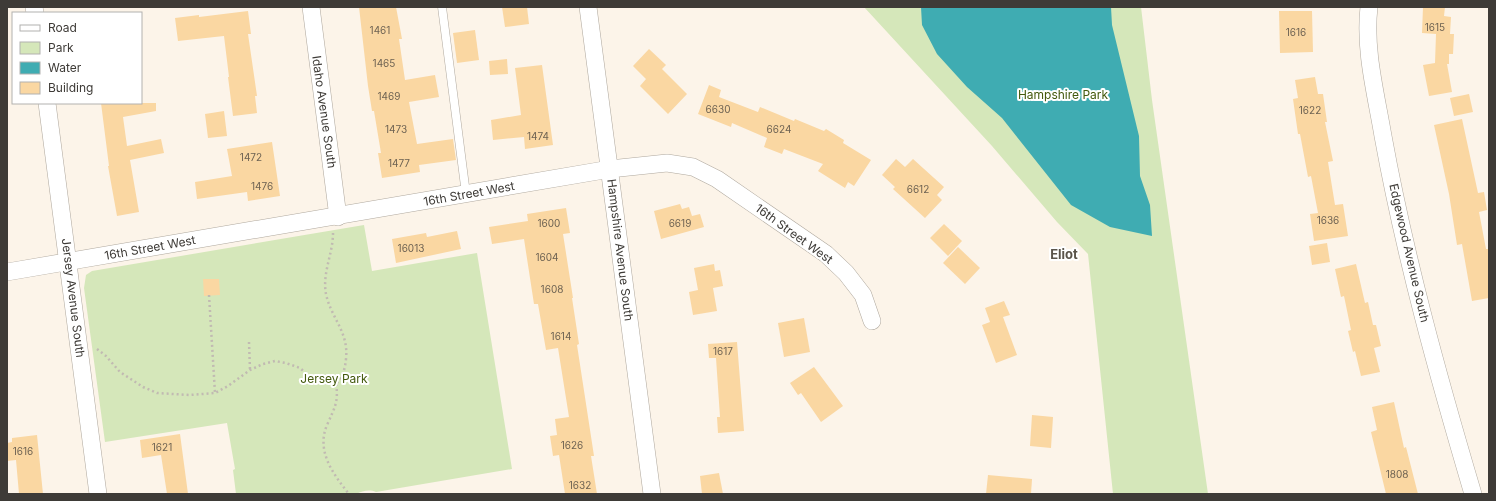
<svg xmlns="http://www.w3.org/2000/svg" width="1496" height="501" font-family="Inter,sans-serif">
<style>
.green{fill:#d5e7ba}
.water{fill:#3facb2}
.building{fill:#fad7a2}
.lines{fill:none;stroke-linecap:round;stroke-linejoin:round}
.lane-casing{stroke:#afa89e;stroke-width:9}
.street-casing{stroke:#afa89e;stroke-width:18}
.path{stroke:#c1bab2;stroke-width:2.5;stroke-dasharray:2 3;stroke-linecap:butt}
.lane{stroke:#fff;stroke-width:8}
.street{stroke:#fff;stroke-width:17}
.labels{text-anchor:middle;stroke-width:4;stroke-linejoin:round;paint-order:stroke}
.number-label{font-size:10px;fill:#6d6252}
.park-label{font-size:12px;fill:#445a0e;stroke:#fff}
.street-label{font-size:12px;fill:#3e3b37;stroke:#fff}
.neighbourhood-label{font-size:13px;font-weight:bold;fill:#5a544a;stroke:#fff}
</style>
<rect width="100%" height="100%" fill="#fcf4e9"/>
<g class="green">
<path d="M864,7H1141L1152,100L1208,494H1113L1088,254L1057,222L992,146Z"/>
<path d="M364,225L372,271L477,253L512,469L376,492C369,489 363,491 356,494H236L233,470L235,469L227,423L105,442L84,288L86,275L92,271Z"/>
</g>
<path class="water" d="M921,7H1111L1112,25L1139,136L1140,176L1150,205L1152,236L1110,227L1071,205L1002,118L967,87L937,54L922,25Z"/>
<g class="building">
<path d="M359,7H396L402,39H399L405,80L435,75L439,97L409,102L417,144L453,139L456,160L419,165L420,172L382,178L378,153H381L374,111H372L368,86Z"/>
<path d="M502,7H527L529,24L505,27Z"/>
<path d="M1423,7H1445L1444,16L1451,17L1450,34H1454L1453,54H1449V64H1447L1452,92L1429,96L1423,65L1435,63L1436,34L1422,33Z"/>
<path d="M248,11L251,34H248L257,96H255L257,113L233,116L228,77H229L224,36L178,41L175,18L199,15V17Z"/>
<path d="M1279,11H1312L1313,52L1280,53Z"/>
<path d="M475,30L479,60L457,63L453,33Z"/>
<path d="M649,49L666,65L662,69L687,94L668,114L640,86L646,79L633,66Z"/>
<path d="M507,59L508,74L490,75L489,61Z"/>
<path d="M542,65L553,145L525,149L524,137L493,140L491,120L521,115L515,68Z"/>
<path d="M1315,77L1318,94H1323L1327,122H1325L1333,161L1328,162L1335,205L1343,204L1348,236L1314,241L1310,214L1318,213L1311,176L1308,177L1300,134H1298L1293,99L1298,98L1295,80Z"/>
<path d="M709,85L721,90L719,97L758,112L760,107L794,121L795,119L824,131L826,129L844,140L843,143L871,160L854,186L848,182L845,188L818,171L823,164L784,149L782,154L764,147L767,138L732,123L731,127L698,114Z"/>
<path d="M1469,94L1473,112L1454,116L1450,98Z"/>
<path d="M101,103H156V111L123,117L127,146L161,139L164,153L130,160L139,212L117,216L108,166H109Z"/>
<path d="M224,111L227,136L208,138L205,114Z"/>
<path d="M1462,119L1478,193L1484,192L1487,210L1479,212L1486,249H1489V298L1472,301L1462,244L1457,245L1449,194L1434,125Z"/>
<path d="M272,142L280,196L248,201L247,192L197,199L195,182L232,176L227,149Z"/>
<path d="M896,159L905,167L913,159L944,187L937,195L942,200L925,218L893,189L895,187L882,175Z"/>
<path d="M680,204L682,209L689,207L692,216L700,214L704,227L661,239L654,211Z"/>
<path d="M566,208L570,233L563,234L573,298H572L579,344L577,345L594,456H591L597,494H565L559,455L553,456L550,436L557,435L555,419L569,417L558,348L546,350L538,304H534L524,239L492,244L489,227L528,221L527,214Z"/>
<path d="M944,224L962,241L948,256L930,238Z"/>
<path d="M457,231L461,249L396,263L392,239L426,233L427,237Z"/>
<path d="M1327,243L1330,262L1312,265L1309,246Z"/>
<path d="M958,247L980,268L965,284L943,263Z"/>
<path d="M714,264L715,271L720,270L723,286L713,288L717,311L693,315L689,292L698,290L694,268Z"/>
<path d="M1356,264L1365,303L1368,302L1373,325H1376L1381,346L1374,348L1380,372L1361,376L1355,351L1353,352L1348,331L1351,330L1344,296L1341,297L1335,269Z"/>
<path d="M203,279H219L220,295L204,296Z"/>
<path d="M1004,301L1010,315L1003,317L1017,355L996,363L982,325L990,322L985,308Z"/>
<path d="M804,318L810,352L784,357L778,323Z"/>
<path d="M737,342L744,431L718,433L717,417H720L716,358H709L708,344Z"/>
<path d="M814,367L843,406L821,422L801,393L798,395L790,383Z"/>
<path d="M1394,402L1404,448L1406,447L1418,494H1386L1371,432L1377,430L1372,407Z"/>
<path d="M1032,415L1053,417L1051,448L1030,446Z"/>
<path d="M180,434L188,494H167L161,455L142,458L140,440Z"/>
<path d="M37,435L43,494H19L16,460L7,461V443L12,442V438Z"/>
<path d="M719,473L723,494H702L700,476Z"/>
<path d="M988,475L1032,479L1031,494H986Z"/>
</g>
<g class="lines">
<defs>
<path id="lane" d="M442,7L466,194"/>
<g id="street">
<path d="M34,7L35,13"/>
<path d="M311,7L338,217"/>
<path d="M588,7L652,494"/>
<path d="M1369,7C1364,50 1376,94 1383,136C1405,257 1438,376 1473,494"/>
<path d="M47,103L98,494"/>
<path d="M7,272L610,169L667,163L693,167L717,179L826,254L846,273L863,295L872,321"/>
</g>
</defs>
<use href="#lane" class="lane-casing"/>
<use href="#street" class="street-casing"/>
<g class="path">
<path d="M209,295L215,393"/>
<path d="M249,342L250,370"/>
<path d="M97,349L106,356L120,372L143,387L157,393L189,395L215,393L228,386L250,370L263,364L275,361L286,363L300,368L309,376L327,379L336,384C343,376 345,369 346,359C349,332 331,318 326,294C322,273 333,254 333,233"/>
<path d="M336,384C339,402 334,409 327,425C316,451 333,474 349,494"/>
</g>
<use href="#lane" class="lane"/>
<use href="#street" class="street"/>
</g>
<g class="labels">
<g class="number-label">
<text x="1435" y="31">1615</text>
<text x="380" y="34">1461</text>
<text x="1296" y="36">1616</text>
<text x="384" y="67">1465</text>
<text x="389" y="100">1469</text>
<text x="718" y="113">6630</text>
<text x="1310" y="114">1622</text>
<text x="396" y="133">1473</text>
<text x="779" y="133">6624</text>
<text x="538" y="140">1474</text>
<text x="251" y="161">1472</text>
<text x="399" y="167">1477</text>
<text x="262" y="190">1476</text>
<text x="918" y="193">6612</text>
<text x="1328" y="224">1636</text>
<text x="549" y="227">1600</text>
<text x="680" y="227">6619</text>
<text x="411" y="252">16013</text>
<text x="547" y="261">1604</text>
<text x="552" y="293">1608</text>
<text x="561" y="340">1614</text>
<text x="723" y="355">1617</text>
<text x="572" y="449">1626</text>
<text x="162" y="451">1621</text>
<text x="23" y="455">1616</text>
<text x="1397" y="478">1808</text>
<text x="580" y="489">1632</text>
</g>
<g class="park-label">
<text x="1063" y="99">Hampshire Park</text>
<text x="334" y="383">Jersey Park</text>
</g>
<g class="street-label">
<text transform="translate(324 112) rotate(82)" y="4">Idaho Avenue South</text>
<text transform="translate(469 194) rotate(-10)" y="4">16th Street West</text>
<text transform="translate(794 234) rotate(36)" y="4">16th Street West</text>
<text transform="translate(150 248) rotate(-10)" y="4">16th Street West</text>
<text transform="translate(620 250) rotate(83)" y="4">Hampshire Avenue South</text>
<text transform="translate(1409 253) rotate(77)" y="4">Edgewood Avenue South</text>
<text transform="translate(73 298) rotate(83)" y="4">Jersey Avenue South</text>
</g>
<g class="neighbourhood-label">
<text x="1064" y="259">Eliot</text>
</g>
</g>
<rect width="1496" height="501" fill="none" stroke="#3e3b37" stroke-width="16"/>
<rect x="12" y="12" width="130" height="92" fill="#ffffff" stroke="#b2b1af"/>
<rect x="20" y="25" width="20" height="6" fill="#ffffff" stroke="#b2b1af"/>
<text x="48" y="32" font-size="12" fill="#3e3b37">Road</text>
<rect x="20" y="42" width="20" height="12" fill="#d5e7ba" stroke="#b2b1af"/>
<text x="48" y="52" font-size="12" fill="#3e3b37">Park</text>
<rect x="20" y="62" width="20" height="12" fill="#3facb2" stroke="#b2b1af"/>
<text x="48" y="72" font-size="12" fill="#3e3b37">Water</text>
<rect x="20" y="82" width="20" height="12" fill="#fad7a2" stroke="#b2b1af"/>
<text x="48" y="92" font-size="12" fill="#3e3b37">Building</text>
</svg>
